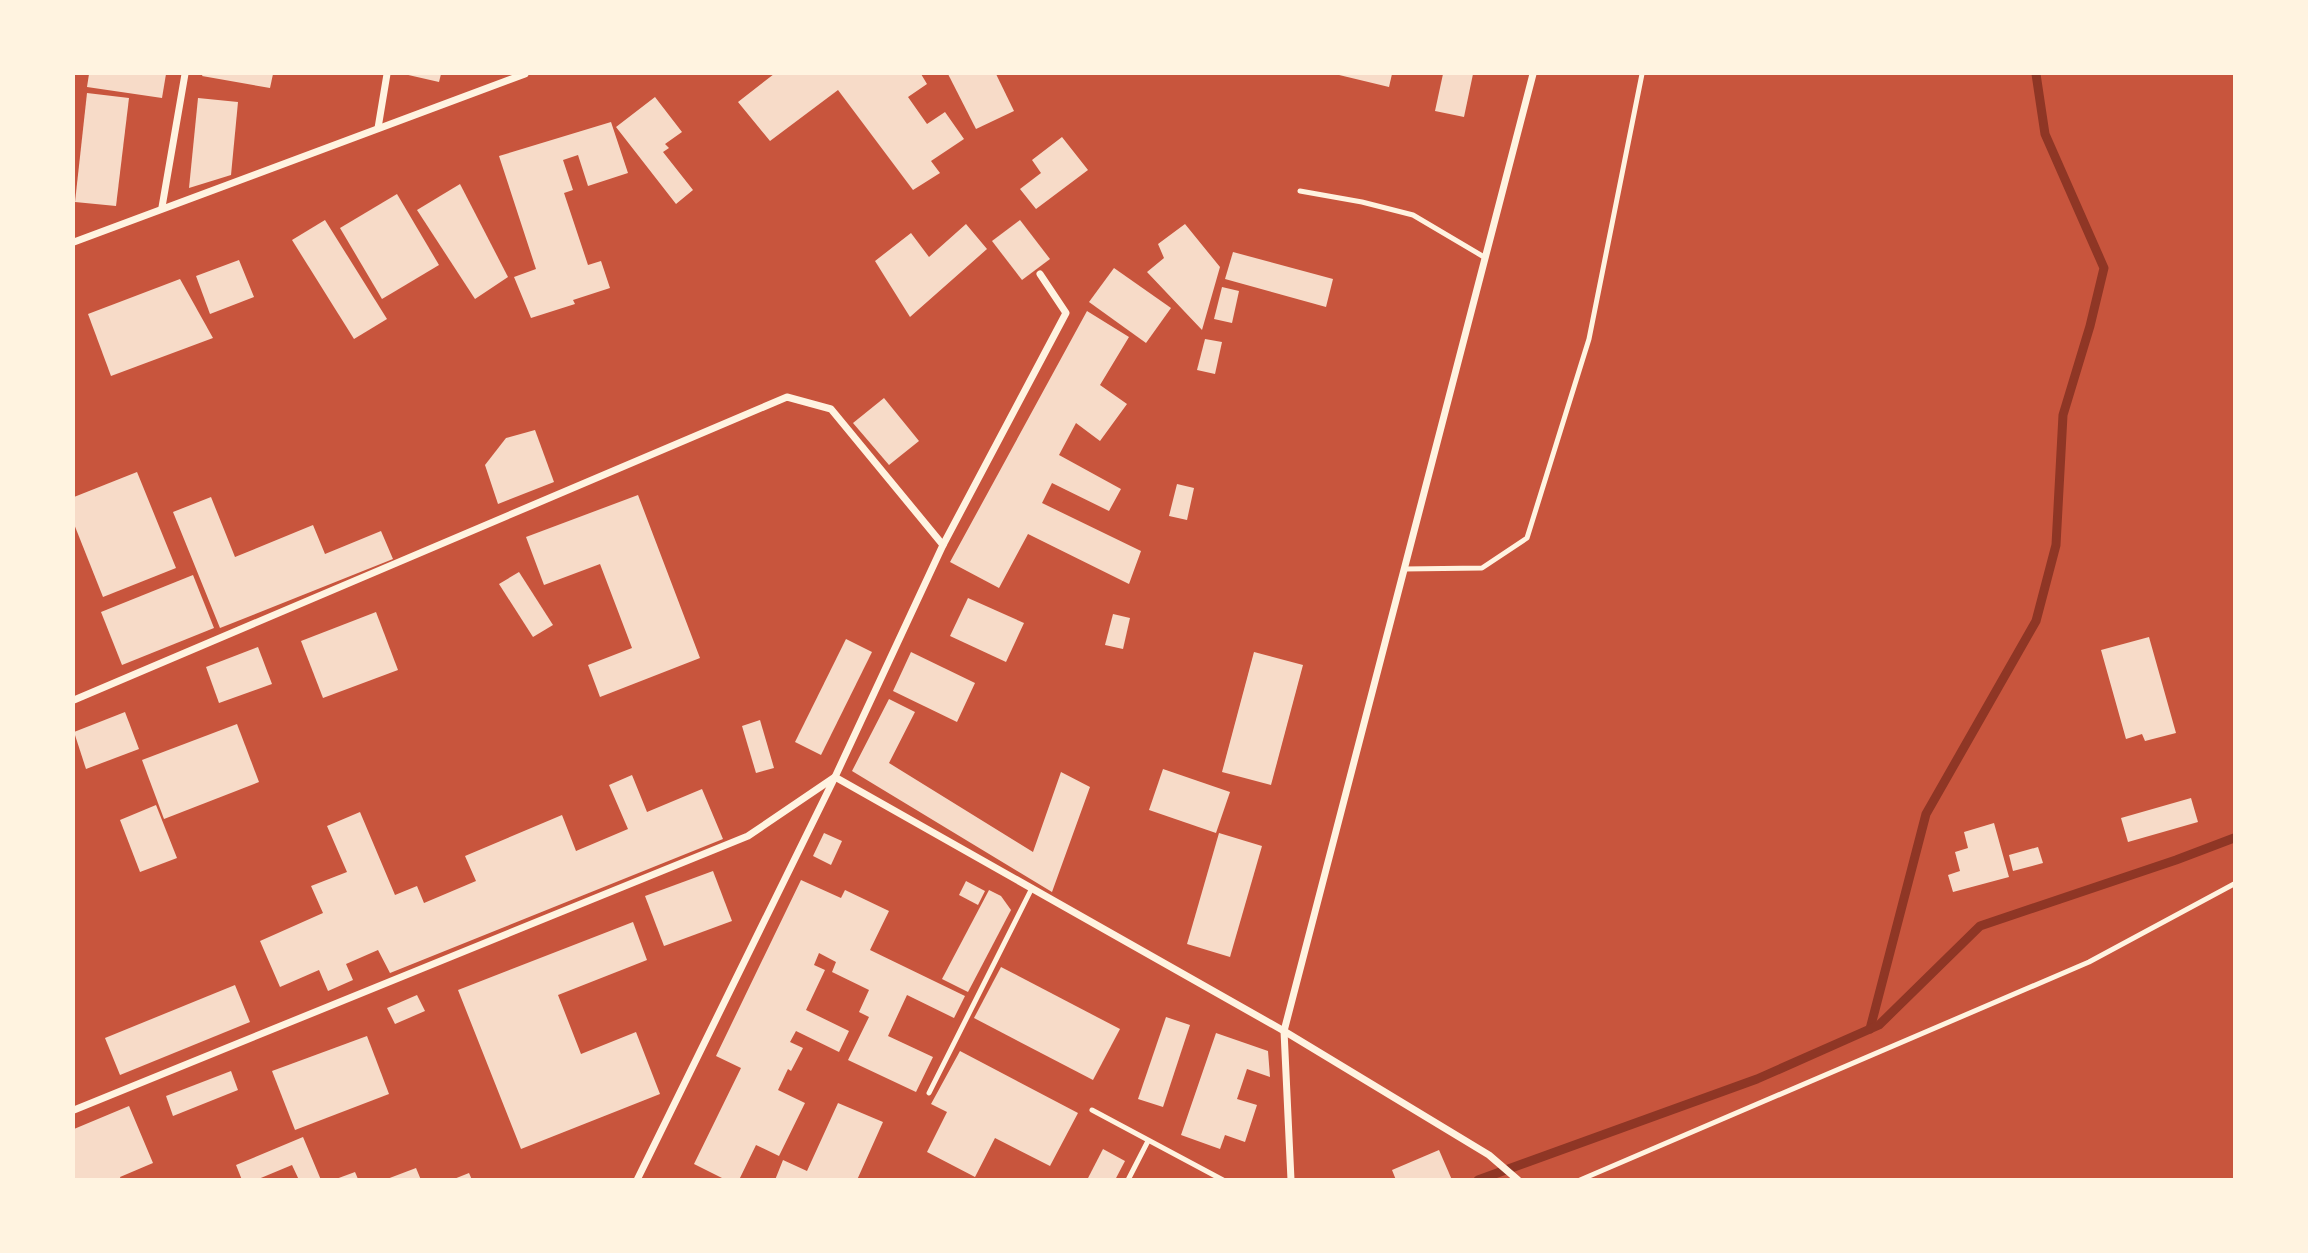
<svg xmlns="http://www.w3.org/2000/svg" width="2308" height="1253" font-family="Commissioner,sans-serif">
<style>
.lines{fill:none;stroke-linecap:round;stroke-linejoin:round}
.stream{stroke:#8f3625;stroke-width:9}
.building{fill:#f7dbc8}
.service{stroke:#fff3e0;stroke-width:5}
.minor{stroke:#fff3e0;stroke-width:7}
</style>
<rect width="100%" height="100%" fill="#c8553d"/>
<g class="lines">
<g class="stream">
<path d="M1870,1029L1926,814L2036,621L2056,545L2063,415L2090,326L2104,268L2045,134L2036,74"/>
<path d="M1478,1180L1757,1079L1870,1029L1879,1025L1980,926L2176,860L2234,838"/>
</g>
</g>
<g class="building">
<path d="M89,74H166L162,98L87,87Z"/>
<path d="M203,74H273L270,88L202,76Z"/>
<path d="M404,74H441L439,82Z"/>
<path d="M774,74H921L927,84L908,97L927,124L945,112L964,139L931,161L940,173L913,190L838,90L770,141L738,102Z"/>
<path d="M948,74H996L1014,111L976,129Z"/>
<path d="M1335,74H1392L1389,87Z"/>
<path d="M1443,74H1473L1464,117L1435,111Z"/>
<path d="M87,93L129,98L116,206L75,202Z"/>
<path d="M655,97L682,132L665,144L669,148L663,152L693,190L676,204L616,127Z"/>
<path d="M198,98L238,102L231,175L189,188Z"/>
<path d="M611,122L628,173L588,186L578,155L563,160L573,190L564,193L588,265L601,261L610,288L573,300L575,304L531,318L514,277L536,269L499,156Z"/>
<path d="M1062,137L1088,170L1036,209L1020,189L1041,173L1032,160Z"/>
<path d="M460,184L508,277L475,299L417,210Z"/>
<path d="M397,194L439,265L382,299L340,228Z"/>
<path d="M325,220L387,319L354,339L292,240Z"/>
<path d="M1020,220L1050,259L1022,280L992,241Z"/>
<path d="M966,224L987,249L910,317L875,261L911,233L929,257Z"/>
<path d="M1185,224L1220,267L1202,330L1147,272L1164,258L1158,244Z"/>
<path d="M1233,252L1333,279L1326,307L1225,279Z"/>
<path d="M239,260L254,297L210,314L196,276Z"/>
<path d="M1114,268L1171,308L1146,343L1089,302Z"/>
<path d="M180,279L213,338L111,376L88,314Z"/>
<path d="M1222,287L1239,291L1232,323L1214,319Z"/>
<path d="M1087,311L1129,337L1100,385L1127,404L1100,441L1076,423L1059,455L1121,489L1109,511L1052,483L1042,503L1141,551L1129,584L1028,534L999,588L950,562Z"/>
<path d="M1205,339L1222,342L1215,374L1197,370Z"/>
<path d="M884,398L919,441L889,465L853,423Z"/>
<path d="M535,430L554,482L498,504L485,465L506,438Z"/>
<path d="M137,472L176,568L103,597L74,524V497Z"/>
<path d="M1177,484L1194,488L1187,520L1169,516Z"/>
<path d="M638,495L700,658L600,697L588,665L632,648L600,564L544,585L526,537Z"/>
<path d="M211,497L235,557L313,525L325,554L381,531L393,559L220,628L173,512Z"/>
<path d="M519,572L553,625L533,637L499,584Z"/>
<path d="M193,575L214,628L122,665L101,612Z"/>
<path d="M968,598L1024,623L1006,662L950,636Z"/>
<path d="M376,612L398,670L323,698L301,641Z"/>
<path d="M1113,614L1130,618L1123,649L1105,645Z"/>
<path d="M2149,637L2176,733L2145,741L2142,734L2126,739L2101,650Z"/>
<path d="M846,639L872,652L821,755L795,742Z"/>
<path d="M258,647L272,684L219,703L206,667Z"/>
<path d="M911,652L975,683L957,722L893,691Z"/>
<path d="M1254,652L1303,665L1271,785L1222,772Z"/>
<path d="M889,699L915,712L889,763L1033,852L1061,772L1090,787L1052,892L852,771Z"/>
<path d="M125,712L139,749L86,769L74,732Z"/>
<path d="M760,720L774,768L756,773L742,726Z"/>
<path d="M237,724L259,782L164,819L142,760Z"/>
<path d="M1163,769L1230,792L1216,833L1149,810Z"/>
<path d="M632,775L647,812L702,789L723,839L390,973L378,950L346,964L353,980L328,991L319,970L280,987L260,941L323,913L311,886L347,872L327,826L360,812L395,895L417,886L424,903L476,881L465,856L562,815L576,851L628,829L609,785Z"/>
<path d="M2191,798L2198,822L2128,842L2121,818Z"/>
<path d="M156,805L177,858L140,872L120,820Z"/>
<path d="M1994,823L2009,877L1953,892L1948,875L1960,871L1955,852L1968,848L1964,832Z"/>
<path d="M824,833L842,841L831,865L813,856Z"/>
<path d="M1219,833L1262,846L1230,957L1187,944Z"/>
<path d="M2038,847L2043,863L2013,871L2009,855Z"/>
<path d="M713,871L732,921L664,946L645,896Z"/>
<path d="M801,880L841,898L845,890L889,911L870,950L965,996L954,1018L907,995L888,1036L933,1057L916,1092L848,1060L869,1017L859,1012L869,990L832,972L836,962L819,953L814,965L825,970L806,1010L849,1031L839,1052L796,1031L790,1042L803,1048L791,1071L788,1069L778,1090L805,1103L779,1156L756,1145L739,1180H726L694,1164L741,1068L716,1056Z"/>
<path d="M966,881L985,891L978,905L959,895Z"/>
<path d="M989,890L1001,896L1011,910L968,992L942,979Z"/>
<path d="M633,922L647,960L558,995L581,1054L636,1032L660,1094L521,1149L458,990Z"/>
<path d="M1001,967L1120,1029L1093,1080L974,1018Z"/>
<path d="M235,985L250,1022L120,1075L105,1038Z"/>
<path d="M417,995L425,1011L395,1024L387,1008Z"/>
<path d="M1166,1017L1190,1025L1163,1107L1138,1099Z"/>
<path d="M1216,1033L1268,1051L1270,1077L1247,1069L1237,1099L1257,1105L1245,1142L1225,1135L1220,1149L1181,1135Z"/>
<path d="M367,1036L389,1094L295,1130L272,1071Z"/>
<path d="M960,1051L1078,1113L1050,1166L995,1138L975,1177L927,1152L947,1112L931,1104Z"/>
<path d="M231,1071L238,1090L173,1116L166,1096Z"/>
<path d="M838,1103L883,1122L857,1180H775L783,1160L807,1171Z"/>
<path d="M129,1106L153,1163L120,1177L121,1180H74V1129Z"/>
<path d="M303,1137L321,1180H299L292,1165L256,1180H242L236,1165Z"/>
<path d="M1103,1149L1125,1161L1115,1180H1087Z"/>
<path d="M1439,1150L1452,1180H1396L1392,1170Z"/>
<path d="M416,1168L421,1180H387V1179Z"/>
<path d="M355,1172L358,1179H336Z"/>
<path d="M469,1173L472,1180H454V1179Z"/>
</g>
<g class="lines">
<g class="service">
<path d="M1300,191L1362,202L1413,215L1484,257"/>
<path d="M1404,569L1482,568L1527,538L1589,339L1642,74"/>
<path d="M929,1093L1032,888"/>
<path d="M1092,1110L1223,1180"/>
<path d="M1128,1180L1148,1141"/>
<path d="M1580,1180L2089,962L2234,884"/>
</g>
<g class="minor">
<path d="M378,128L387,74"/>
<path d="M162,207L185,74"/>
<path d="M74,242L525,74"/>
<path d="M74,700L787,397L831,409L943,545"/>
<path d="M74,1110L748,836L835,777L1284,1031L1489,1155L1518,1180"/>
<path d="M637,1180L835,777L943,545L1066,313L1040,274"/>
<path d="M1291,1180L1284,1031L1533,74"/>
</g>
</g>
<rect width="2308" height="1253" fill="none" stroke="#fff3e0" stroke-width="150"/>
</svg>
